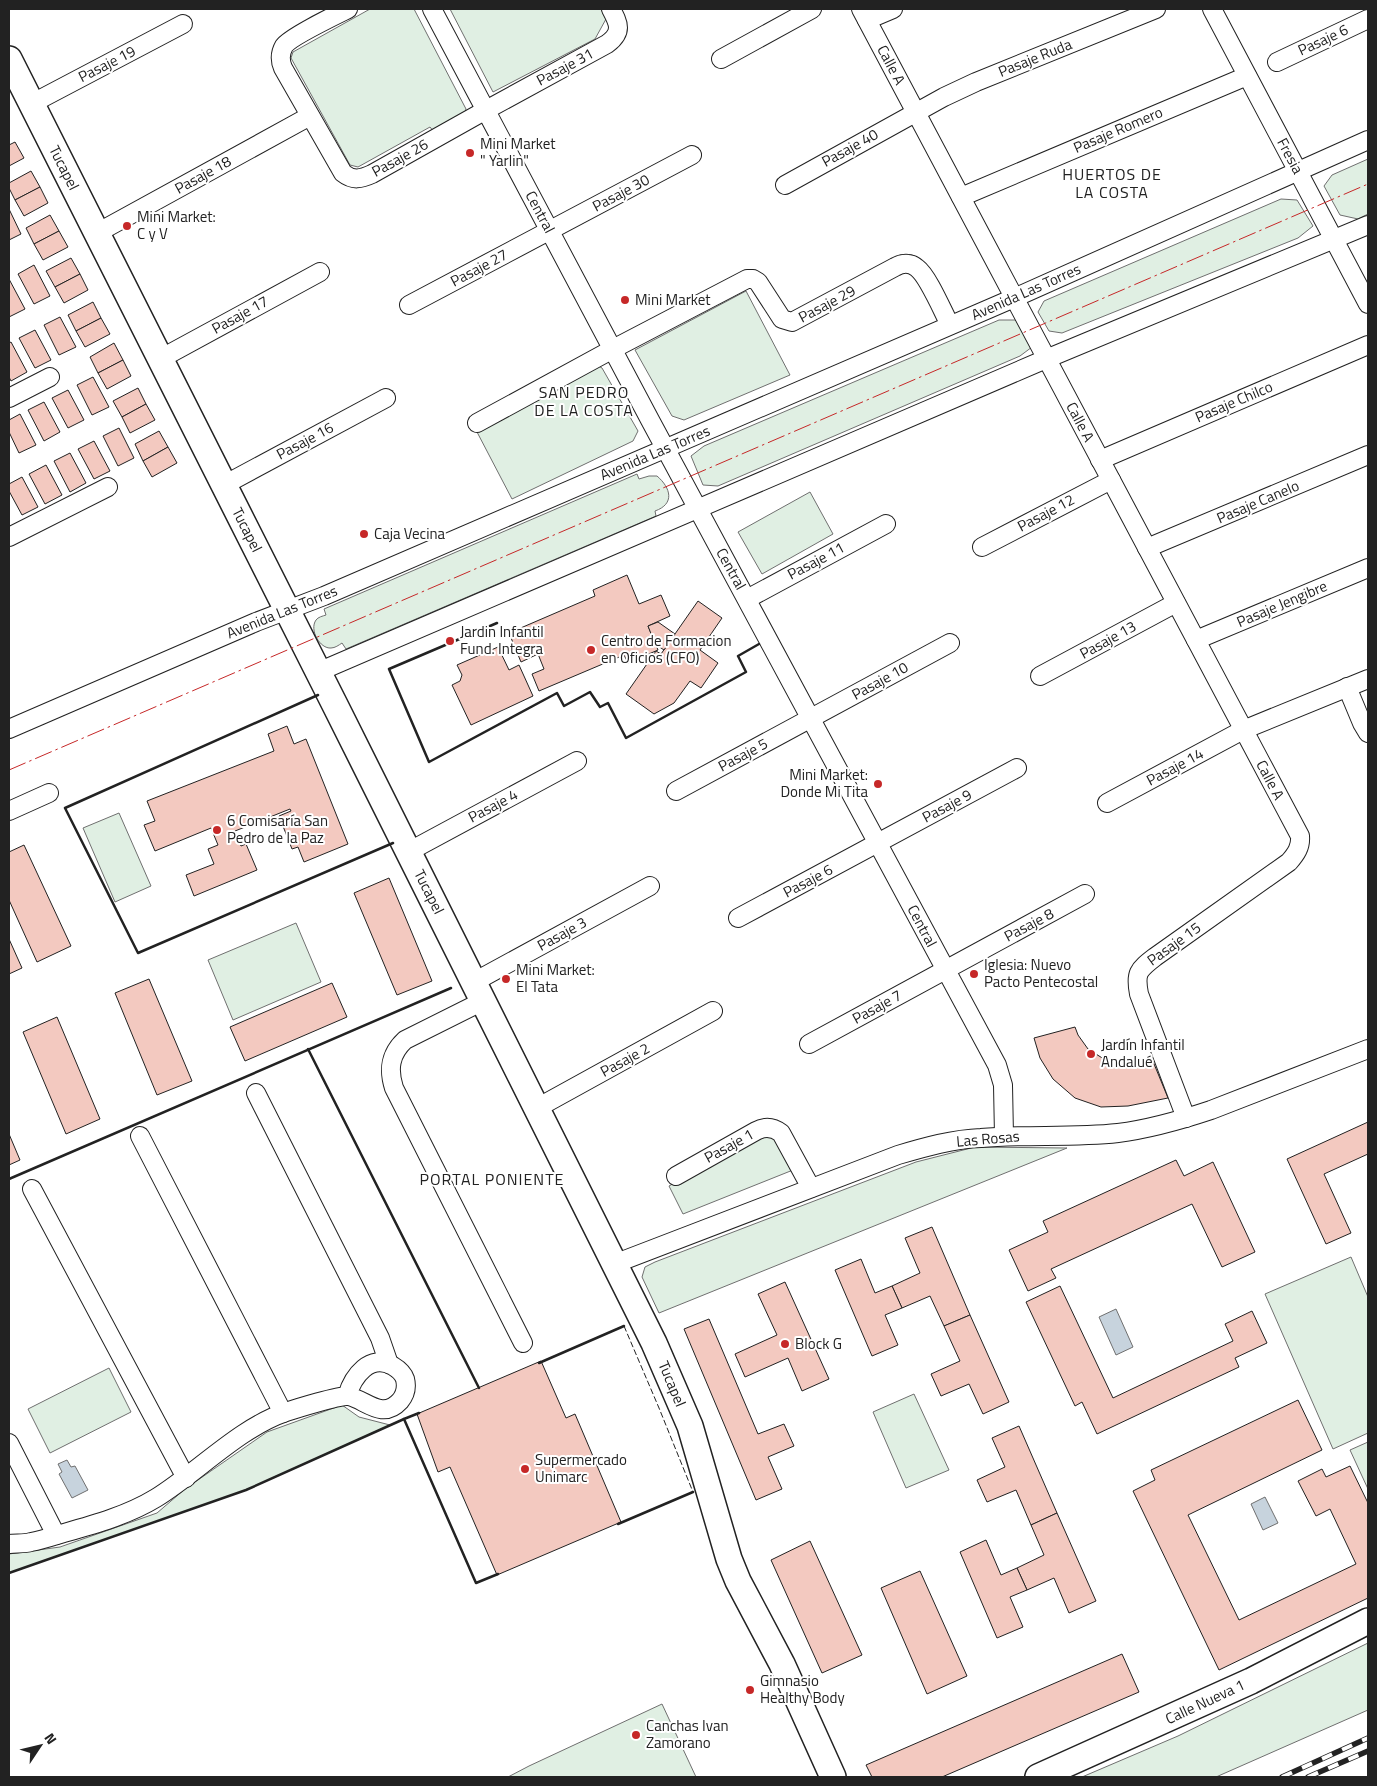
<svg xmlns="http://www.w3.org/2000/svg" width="1377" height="1786" font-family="'Titillium Web',sans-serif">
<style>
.green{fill:#e0efe3;stroke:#6f6f6f}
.water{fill:#c7d3dd;stroke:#6f6f6f}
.building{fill:#f3c9c0;stroke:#222}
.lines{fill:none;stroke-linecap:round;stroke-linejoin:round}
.street-casing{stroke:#222;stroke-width:20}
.secondary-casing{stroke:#222;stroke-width:28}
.street{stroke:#fff;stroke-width:18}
.secondary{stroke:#fff;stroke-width:25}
.rail-casing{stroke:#222;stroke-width:5.5}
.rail{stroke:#fff;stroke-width:4;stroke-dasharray:11;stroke-linecap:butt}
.fence{stroke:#222;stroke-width:1;stroke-dasharray:6 2.5;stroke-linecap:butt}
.wall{stroke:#222;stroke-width:2.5}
.power{stroke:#c62828;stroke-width:1;stroke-dasharray:18 4 2.5 4;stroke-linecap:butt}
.poi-dot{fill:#c62828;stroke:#fff;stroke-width:2}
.labels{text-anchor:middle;stroke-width:4;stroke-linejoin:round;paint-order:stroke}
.street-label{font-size:15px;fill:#222;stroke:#fff}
.poi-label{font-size:15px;fill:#222;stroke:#fff;text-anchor:start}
.neighbourhood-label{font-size:16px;letter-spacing:1px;fill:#222;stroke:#fff}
</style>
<rect width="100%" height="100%" fill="#fff"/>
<g class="green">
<path d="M370,9H414L466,109L464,115L434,132L430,127L358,167L350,165L291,58L293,52Z"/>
<path d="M450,9H601L606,19L595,39L493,92Z"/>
<path d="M1368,159V214L1358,219L1340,215L1324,186L1332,175Z"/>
<path d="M1281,199L1297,200L1313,226L1298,238L1062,333L1049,331L1038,312L1044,301Z"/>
<path d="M746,291L790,375L684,420L672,416L635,350Z"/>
<path d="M999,320H1016L1032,347L1020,356L718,486L703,485L691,456L704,446Z"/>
<path d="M597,365L602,368L638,431L633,441L512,499L477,432Z"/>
<path d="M637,474L639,479L649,476H657C671,488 675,504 655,511L656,516L346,649L342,643C339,645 335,648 331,648C320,649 309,630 316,620C318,617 323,616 326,615L324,609Z"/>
<path d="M810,492L833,534L762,574L738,532Z"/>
<path d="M119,813L151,886L115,902L83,828Z"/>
<path d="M296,923L321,982L233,1020L208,960Z"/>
<path d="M764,1133L780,1139L793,1170L683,1214L669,1186Z"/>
<path d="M975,1147L1067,1148L659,1313L642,1277L645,1267L655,1262L916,1162Z"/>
<path d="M1351,1257L1368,1297V1433L1333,1449L1265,1294Z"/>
<path d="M109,1368L131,1412L50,1453L28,1409Z"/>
<path d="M914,1394L949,1470L906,1488L873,1412Z"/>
<path d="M342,1405L359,1417L390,1425L246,1490L9,1573V1554L60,1547L157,1513L185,1489L267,1432Z"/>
<path d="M1368,1442V1489L1350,1450Z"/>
<path d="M1368,1643V1710L1216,1777H1082L1178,1736Z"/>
<path d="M662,1704L696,1777H508L529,1766Z"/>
</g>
<g class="water">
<path d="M1116,1309L1133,1347L1116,1355L1099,1317Z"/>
<path d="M67,1460L71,1467L75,1466L88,1490L72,1498L59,1474L62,1472L58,1464Z"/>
<path d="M1265,1497L1278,1523L1263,1530L1251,1504Z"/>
</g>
<g class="building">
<path d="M15,142L24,158L9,166V145Z"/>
<path d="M31,171L40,187L15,200L9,188V183Z"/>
<path d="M40,187L48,203L24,216L15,200Z"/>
<path d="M9,209L21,234L9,240Z"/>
<path d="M50,215L59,231L34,244L26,228Z"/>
<path d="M59,231L68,247L43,260L34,244Z"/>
<path d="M71,258L80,274L55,287L46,271Z"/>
<path d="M34,265L50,296L34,304L18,274Z"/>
<path d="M80,274L88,290L64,303L55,287Z"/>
<path d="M9,279L25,309L9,317Z"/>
<path d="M93,302L101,318L76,331L68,315Z"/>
<path d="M60,317L76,347L59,355L44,325Z"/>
<path d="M101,318L110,334L85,347L76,331Z"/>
<path d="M35,330L51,360L35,368L19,338Z"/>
<path d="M11,342L27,372L11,381L9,377V343Z"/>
<path d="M114,343L123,360L98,373L90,357Z"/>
<path d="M123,360L131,376L107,389L98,373Z"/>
<path d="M93,377L109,407L92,415L77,385Z"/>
<path d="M138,388L146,404L122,417L113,401Z"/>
<path d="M68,390L84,420L68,428L52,398Z"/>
<path d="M44,402L60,432L44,441L28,410Z"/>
<path d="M146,404L155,420L130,433L122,417Z"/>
<path d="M20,414L36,445L19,453L9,432V420Z"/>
<path d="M119,428L134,458L118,466L103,436Z"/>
<path d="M159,431L168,447L143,461L135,444Z"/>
<path d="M94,441L110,471L94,479L78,449Z"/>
<path d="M168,447L177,463L152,477L143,461Z"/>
<path d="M70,453L86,483L70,492L54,461Z"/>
<path d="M46,465L62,495L45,504L29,474Z"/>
<path d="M22,477L38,507L22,515L9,491V484Z"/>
<path d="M627,575L639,604L661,595L670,616L648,626L658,650L628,663L624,655L539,691L532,674L544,669L538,654L521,662L509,633L595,596L593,590Z"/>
<path d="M698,601L722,618L700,650L718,663L701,688L690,681L674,703L654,714L626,694L656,651L661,654Z"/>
<path d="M658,622L675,634L664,650L655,644L648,626Z"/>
<path d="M498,647L509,670L519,665L533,696L471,725L452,685L460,681L462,675L457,665Z"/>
<path d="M287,726L294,744L306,739L348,844L304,862L298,847L292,849L279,816L291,811L290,809L235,831L241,846L246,844L257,870L194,896L186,875L214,864L208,849L218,845L211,828L155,851L144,825L155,821L147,801L274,751L268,734Z"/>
<path d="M24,845L71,946L37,962L9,900V852Z"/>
<path d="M389,878L432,981L397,995L354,893Z"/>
<path d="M9,939L22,968L9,974Z"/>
<path d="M149,979L192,1081L157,1095L115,993Z"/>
<path d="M332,983L347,1017L245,1061L230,1027Z"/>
<path d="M57,1017L100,1119L66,1134L23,1032Z"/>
<path d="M1075,1027L1078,1035L1088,1049L1107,1061L1128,1064L1152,1059L1168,1098L1128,1106L1101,1107L1075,1098L1053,1079L1040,1058L1034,1038Z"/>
<path d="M1368,1122V1154L1324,1174L1351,1233L1326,1244L1287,1159Z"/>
<path d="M9,1134L20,1160L9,1165Z"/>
<path d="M1176,1160L1184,1176L1213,1162L1255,1252L1222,1267L1192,1204L1051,1269L1056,1278L1028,1291L1009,1250L1048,1232L1043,1221Z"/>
<path d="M932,1227L970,1315L944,1326L930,1296L902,1308L892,1286L920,1273L905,1238Z"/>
<path d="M861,1259L875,1293L892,1286L902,1308L885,1315L898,1345L872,1356L835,1270Z"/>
<path d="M785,1282L829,1379L802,1391L788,1358L745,1377L735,1354L777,1335L758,1294Z"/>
<path d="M1060,1286L1113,1398L1233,1341L1225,1324L1252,1311L1267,1343L1235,1358L1239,1367L1097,1434L1082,1402L1075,1406L1026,1302Z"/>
<path d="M970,1315L1009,1402L983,1414L969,1384L941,1396L931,1374L960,1361L944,1326Z"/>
<path d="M709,1319L758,1434L784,1424L794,1446L768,1457L782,1489L756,1500L684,1329Z"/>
<path d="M541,1361L566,1418L575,1414L621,1522L497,1575L450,1467L438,1472L417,1414Z"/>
<path d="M1298,1400L1322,1450L1188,1515L1239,1620L1356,1564L1330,1509L1316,1516L1298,1481L1322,1469L1326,1477L1350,1466L1368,1503V1598L1219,1670L1133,1491L1155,1480L1151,1470Z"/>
<path d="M1019,1426L1057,1513L1031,1525L1016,1490L987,1502L977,1480L1005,1467L992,1438Z"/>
<path d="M1057,1513L1096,1601L1069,1613L1054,1578L1027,1590L1017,1568L1044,1555L1031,1525Z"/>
<path d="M986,1540L1001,1575L1017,1568L1027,1590L1010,1597L1023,1627L997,1638L960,1552Z"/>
<path d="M810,1541L862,1655L822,1673L771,1560Z"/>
<path d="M920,1571L967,1676L927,1694L881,1588Z"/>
<path d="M1122,1654L1139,1692L942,1777H872L866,1765Z"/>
</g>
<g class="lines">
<defs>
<g id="street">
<path d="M348,9C336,15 290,37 284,46C280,53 280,61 283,68L343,173C353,181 361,179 372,174L486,110L607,44C623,32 619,24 611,9"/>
<path d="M432,9L650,420L997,1065L1003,1085L1004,1136"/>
<path d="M861,9L1300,836C1301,847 1296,854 1289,862L1155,957C1138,970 1135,973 1139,994L1186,1118"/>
<path d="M1212,9L1368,304"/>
<path d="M867,20L893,9"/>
<path d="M721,59L812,9"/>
<path d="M1277,62L1368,19"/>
<path d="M31,104L183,24"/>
<path d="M785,185L944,97L976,82L1156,9"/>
<path d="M961,197L1247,76"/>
<path d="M97,233L310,116"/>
<path d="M409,305L692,155"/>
<path d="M160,359L320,272"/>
<path d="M9,398L50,377"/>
<path d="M477,423L613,349L747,279H753L758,282L782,319L792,322L895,267C902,263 910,262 917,268C928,276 943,312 950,325"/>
<path d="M1100,460L1368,345"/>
<path d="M224,485L386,398"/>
<path d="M9,537L108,487"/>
<path d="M982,547L1111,480"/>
<path d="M1147,548L1368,455"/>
<path d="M747,599L886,524"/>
<path d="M1196,640L1368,568"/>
<path d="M318,672L1046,359L1368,225"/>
<path d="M1040,676L1176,603"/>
<path d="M1347,687L1362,723L1368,733"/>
<path d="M9,729L256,622L324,596L1014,298L1368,140"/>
<path d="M676,791L950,643"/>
<path d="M1107,803L1243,730L1368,679"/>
<path d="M9,811L49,793"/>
<path d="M408,852L577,761"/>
<path d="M738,918L1017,768"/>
<path d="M474,982L650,886"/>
<path d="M483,1001L405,1040C390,1054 388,1069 394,1088L523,1343"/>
<path d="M809,1044L1085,894"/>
<path d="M256,1093L380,1338L389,1364"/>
<path d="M537,1108L713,1011"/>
<path d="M140,1136L283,1413"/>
<path d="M676,1176L756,1131C765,1126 773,1127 781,1133L811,1188"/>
<path d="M32,1189L186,1478"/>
<path d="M614,1264L898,1155C925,1147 953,1139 981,1138C1026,1134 1073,1138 1118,1133C1150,1129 1181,1120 1211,1110L1368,1049"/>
<path d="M9,1443L56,1535"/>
<path d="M9,1544C16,1543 24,1544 31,1542C42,1540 54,1536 64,1533C96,1524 128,1515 156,1498C198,1472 239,1428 286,1412C295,1409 340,1395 348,1396C365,1399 382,1421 400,1401C405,1395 407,1387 405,1379C403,1373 398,1369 393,1366C370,1353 353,1376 347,1396"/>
</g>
<g id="secondary">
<path d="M9,59L336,707L654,1343L690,1426L729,1559L738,1581L782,1664L833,1777"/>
<path d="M1038,1777L1251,1681L1368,1621"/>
</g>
</defs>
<use href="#street" class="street-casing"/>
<use href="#secondary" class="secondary-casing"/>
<use href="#street" class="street"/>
<use href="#secondary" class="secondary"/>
<defs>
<g id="rail">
<path d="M1282,1777L1368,1738"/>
<path d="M1308,1777L1368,1751"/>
</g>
</defs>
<use href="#rail" class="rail-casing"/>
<use href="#rail" class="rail"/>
<path class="fence" d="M624,1326L659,1408L693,1492"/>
<g class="wall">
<path d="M497,623L389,669L429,762L557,693L564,706L590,692L600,707L608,703L626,738L746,672L738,656L759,644"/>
<path d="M318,695L65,808L138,953L393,843"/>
<path d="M308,1049L479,1388"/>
<path d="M9,1179L451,988"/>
<path d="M539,1363L624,1326"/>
<path d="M419,1413L404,1419L476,1583L498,1574"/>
<path d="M618,1524L693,1492"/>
<path d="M9,1573L246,1490L404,1419"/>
</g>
<path class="power" d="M9,770L1368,184"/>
</g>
<g class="poi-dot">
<circle cx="470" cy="153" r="5"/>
<circle cx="127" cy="226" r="5"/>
<circle cx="625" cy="300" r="5"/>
<circle cx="364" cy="534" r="5"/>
<circle cx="450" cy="641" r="5"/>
<circle cx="591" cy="650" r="5"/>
<circle cx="878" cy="784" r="5"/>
<circle cx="217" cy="830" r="5"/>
<circle cx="974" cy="974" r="5"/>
<circle cx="506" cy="979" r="5"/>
<circle cx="1091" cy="1054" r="5"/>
<circle cx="785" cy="1344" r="5"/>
<circle cx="525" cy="1469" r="5"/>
<circle cx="750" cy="1690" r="5"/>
<circle cx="636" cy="1735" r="5"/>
</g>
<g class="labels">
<g class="street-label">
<text transform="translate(1323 40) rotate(-25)" y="5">Pasaje 6</text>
<text transform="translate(1035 58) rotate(-22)" y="5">Pasaje Ruda</text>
<text transform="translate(107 64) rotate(-27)" y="5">Pasaje 19</text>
<text transform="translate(891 65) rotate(62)" y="5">Calle A</text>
<text transform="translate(565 67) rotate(-28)" y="5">Pasaje 31</text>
<text transform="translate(1118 130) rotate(-23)" y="5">Pasaje Romero</text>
<text transform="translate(850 148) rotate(-29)" y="5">Pasaje 40</text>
<text transform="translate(1290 156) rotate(62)" y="5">Fresia</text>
<text transform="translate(400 158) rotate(-29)" y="5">Pasaje 26</text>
<text transform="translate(64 168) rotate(63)" y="5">Tucapel</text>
<text transform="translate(203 175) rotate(-29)" y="5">Pasaje 18</text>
<text transform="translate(621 193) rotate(-28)" y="5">Pasaje 30</text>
<text transform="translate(540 212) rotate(62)" y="5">Central</text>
<text transform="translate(479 268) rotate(-28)" y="5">Pasaje 27</text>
<text transform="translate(1026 292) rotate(-24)" y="5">Avenida Las Torres</text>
<text transform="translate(827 304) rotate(-28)" y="5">Pasaje 29</text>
<text transform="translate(240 315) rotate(-29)" y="5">Pasaje 17</text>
<text transform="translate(1234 402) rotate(-23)" y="5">Pasaje Chilco</text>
<text transform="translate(1080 422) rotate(62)" y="5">Calle A</text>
<text transform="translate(305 441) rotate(-28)" y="5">Pasaje 16</text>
<text transform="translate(655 453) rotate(-23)" y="5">Avenida Las Torres</text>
<text transform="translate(1258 502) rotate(-23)" y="5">Pasaje Canelo</text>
<text transform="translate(1046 513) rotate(-28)" y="5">Pasaje 12</text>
<text transform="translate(247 530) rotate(63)" y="5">Tucapel</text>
<text transform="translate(816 561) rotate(-28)" y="5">Pasaje 11</text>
<text transform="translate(731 569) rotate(61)" y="5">Central</text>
<text transform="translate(1282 604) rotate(-23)" y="5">Pasaje Jengibre</text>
<text transform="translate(282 612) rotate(-22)" y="5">Avenida Las Torres</text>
<text transform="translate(1108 640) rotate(-29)" y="5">Pasaje 13</text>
<text transform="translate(880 681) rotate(-29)" y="5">Pasaje 10</text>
<text transform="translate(743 755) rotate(-28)" y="5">Pasaje 5</text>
<text transform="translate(1175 767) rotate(-28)" y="5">Pasaje 14</text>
<text transform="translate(1270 780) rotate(62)" y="5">Calle A</text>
<text transform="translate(493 806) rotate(-28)" y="5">Pasaje 4</text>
<text transform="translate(947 806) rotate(-28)" y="5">Pasaje 9</text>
<text transform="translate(808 881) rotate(-28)" y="5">Pasaje 6</text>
<text transform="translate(429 892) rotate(63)" y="5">Tucapel</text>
<text transform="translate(1029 925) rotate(-28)" y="5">Pasaje 8</text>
<text transform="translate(922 926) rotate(62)" y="5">Central</text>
<text transform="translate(562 934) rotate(-29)" y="5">Pasaje 3</text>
<text transform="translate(1174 944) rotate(-36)" y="5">Pasaje 15</text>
<text transform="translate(877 1007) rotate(-29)" y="5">Pasaje 7</text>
<text transform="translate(625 1060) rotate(-29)" y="5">Pasaje 2</text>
<text transform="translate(988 1139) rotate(-5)" y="5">Las Rosas</text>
<text transform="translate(729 1146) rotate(-29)" y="5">Pasaje 1</text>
<text transform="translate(672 1384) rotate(67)" y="5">Tucapel</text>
<text transform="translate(1205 1702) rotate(-25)" y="5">Calle Nueva 1</text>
</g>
<g class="poi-label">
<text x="480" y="149">Mini Market<tspan x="480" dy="17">" Yarlin"</tspan></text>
<text x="137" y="222">Mini Market:<tspan x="137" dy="17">C y V</tspan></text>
<text x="635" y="305">Mini Market</text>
<text x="374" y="539">Caja Vecina</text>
<text x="460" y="637">Jardin Infantil<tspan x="460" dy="17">Fund. Integra</tspan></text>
<text x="601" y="646">Centro de Formacion<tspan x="601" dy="17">en Oficios (CFO)</tspan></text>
<text x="868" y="780" text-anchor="end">Mini Market:<tspan x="868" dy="17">Donde Mi Tita</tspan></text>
<text x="227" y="826">6 Comisaría San<tspan x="227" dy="17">Pedro de la Paz</tspan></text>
<text x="984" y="970">Iglesia: Nuevo<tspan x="984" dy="17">Pacto Pentecostal</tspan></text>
<text x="516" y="975">Mini Market:<tspan x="516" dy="17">El Tata</tspan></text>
<text x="1101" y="1050">Jardín Infantil<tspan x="1101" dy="17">Andalué</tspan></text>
<text x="795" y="1349">Block G</text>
<text x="535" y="1465">Supermercado<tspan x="535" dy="17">Unimarc</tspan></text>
<text x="760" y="1686">Gimnasio<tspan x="760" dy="17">Healthy Body</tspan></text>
<text x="646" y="1731">Canchas Ivan<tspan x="646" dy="17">Zamorano</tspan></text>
</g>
<g class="neighbourhood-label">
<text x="1112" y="180">HUERTOS DE<tspan x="1112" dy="18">LA COSTA</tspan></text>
<text x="584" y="398">SAN PEDRO<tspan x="584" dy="18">DE LA COSTA</tspan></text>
<text x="492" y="1185">PORTAL PONIENTE</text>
</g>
</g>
<rect width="1377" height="1786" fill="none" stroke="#222222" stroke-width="20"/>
<g transform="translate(40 1746) rotate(55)" stroke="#ffffff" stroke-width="4" paint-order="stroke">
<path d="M0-4L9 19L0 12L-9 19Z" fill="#222222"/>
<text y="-8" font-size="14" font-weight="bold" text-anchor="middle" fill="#222222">N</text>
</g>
</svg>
